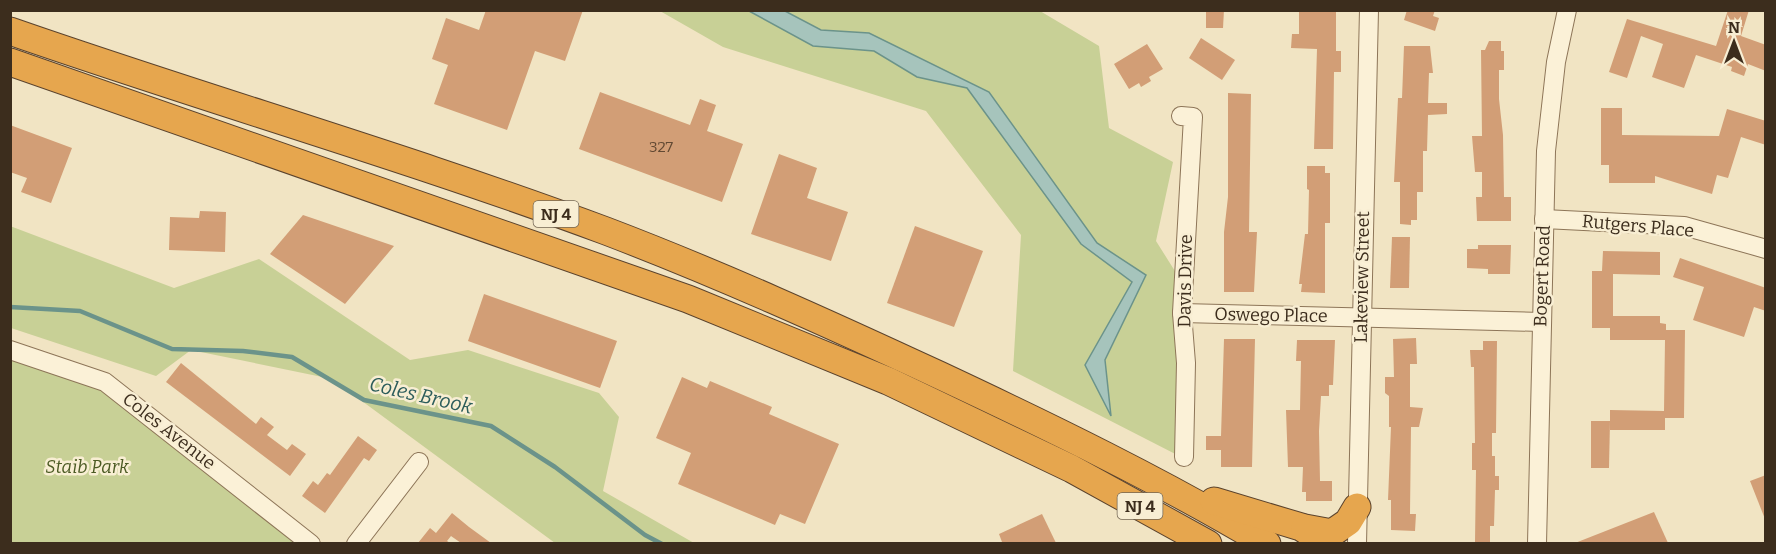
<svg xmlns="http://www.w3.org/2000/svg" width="1776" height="554" font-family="Bitter,serif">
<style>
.green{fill:#c8d096}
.water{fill:#a6c4bc;stroke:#6b938a;stroke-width:1.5}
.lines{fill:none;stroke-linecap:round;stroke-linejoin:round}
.stream{stroke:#6b938a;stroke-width:4.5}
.building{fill:#d29e76}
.minor-casing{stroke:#8d7558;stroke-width:20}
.highway-casing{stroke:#5b432d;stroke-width:29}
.minor{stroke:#fbf1d7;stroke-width:18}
.highway{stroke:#e6a64e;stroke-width:27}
.labels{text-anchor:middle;stroke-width:5;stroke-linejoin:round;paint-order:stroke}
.number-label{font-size:15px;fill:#624933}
.shield{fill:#f8eed3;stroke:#746754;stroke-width:1.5}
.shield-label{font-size:16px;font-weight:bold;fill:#3c2d1d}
.street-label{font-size:18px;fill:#3c2d1d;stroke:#f8eed3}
.park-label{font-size:18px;font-style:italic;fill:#4b5a23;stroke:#f8eed3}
.water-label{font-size:20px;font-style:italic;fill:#2c5d5b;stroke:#f8eed3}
</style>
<rect width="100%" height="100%" fill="#f1e4c3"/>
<g class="green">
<path d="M660,11H749L813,46L874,51L917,77L967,87L1081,244L1132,282L1085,365L1111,414L1105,361L1146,275L1097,243L988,92L869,33L821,30L785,11H1040L1099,46L1109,128L1173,162L1156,241L1190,295L1187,460L1013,371L1021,235L926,111L723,47Z"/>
<path d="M10,226L174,288L259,259L410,360L468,350L599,393L619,417L603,491L694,543H555L332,379L191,350L156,376L11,328Z"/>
<path d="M11,350L101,380L311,543L11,544Z"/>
</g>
<path class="water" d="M749,11H785L821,30L869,33L989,92L1097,243L1146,275L1105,360L1111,416L1085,365L1132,282L1081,244L967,88L917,77L874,51L813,46Z"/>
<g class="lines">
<path class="stream" d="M10,307L80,311L172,349L243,351L292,357L364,400L491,426L555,467L645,535L662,544"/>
</g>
<g class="building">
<path d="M486,10H583L565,61L535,51L507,130L434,104L448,65L432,59L446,18L479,30Z"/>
<path d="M1206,10H1224L1223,28H1206Z"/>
<path d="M1336,10V51H1341V72H1334L1333,149H1314L1317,49L1291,48L1292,34H1299V11Z"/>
<path d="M1407,10H1435L1433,16L1439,18L1435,31L1404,20Z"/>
<path d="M1728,10H1749L1741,36L1766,45V71L1748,64L1744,76L1731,71L1732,67L1696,55L1684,88L1652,77L1663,44L1641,36L1627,78L1609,72L1627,19L1716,46Z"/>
<path d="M1201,38L1235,60L1222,80L1189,58Z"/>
<path d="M1489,41H1501V51H1504V70H1499V99L1503,135L1504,197H1511V221H1477L1476,197H1482V172H1475L1472,136H1482L1481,50H1485Z"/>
<path d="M1147,44L1163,69L1149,77L1151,81L1141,87L1139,83L1129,89L1114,64Z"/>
<path d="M1404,46H1430L1433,73H1429L1428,103H1447V114L1428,115L1427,151H1423V192H1417V220H1411V225L1400,224V182H1394L1398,98H1402Z"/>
<path d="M600,92L690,125L700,99L716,105L707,131L743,144L722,202L579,149Z"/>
<path d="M1228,93L1251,94L1249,232H1257L1254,292H1224V232L1228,197Z"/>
<path d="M1601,108H1622V135L1719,136L1727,109L1766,121V145L1741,137L1728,178L1717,175L1712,194L1655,176V183H1609V165H1601Z"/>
<path d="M10,125L72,148L51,203L21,192L27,178L10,172Z"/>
<path d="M779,154L817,168L807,198L848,212L831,261L751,234Z"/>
<path d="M1307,166H1325V173H1330V223H1325V293L1301,292L1302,284H1299L1305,234H1308L1309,190L1307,189Z"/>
<path d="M200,211L226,212L225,252L169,250L170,217L199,218Z"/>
<path d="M303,215L394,246L345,304L270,254Z"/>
<path d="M915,226L983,251L954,327L887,303Z"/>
<path d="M1392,237H1410L1409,288H1390Z"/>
<path d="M1478,245H1511L1510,274H1488V269L1467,268V249H1478Z"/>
<path d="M1603,251L1660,252V275L1613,274V316H1660V323L1666,324V330H1685L1684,418H1665V430H1610V410L1664,411L1665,340H1610V328H1592V271H1602Z"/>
<path d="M1680,258L1766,288V311L1754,307L1744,337L1693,320L1704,287L1673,277Z"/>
<path d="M484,294L617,341L600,388L468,341Z"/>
<path d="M1416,338L1417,364H1410V407L1423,408L1419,427H1411L1410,514H1416L1415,531L1391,530V500H1388L1391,427H1389V396L1385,393V377H1394L1393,339Z"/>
<path d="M1224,339H1255L1252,467H1221V450H1206V436H1221Z"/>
<path d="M1297,340H1335L1333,385H1329V396H1321L1319,431L1320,481H1332V501H1306V492H1302L1303,467H1288L1286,410H1300L1301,361H1296Z"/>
<path d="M1483,341H1497L1496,433H1492V456H1495V476H1499V490H1495L1494,526H1490V542H1475L1476,470H1472V443H1475L1474,367H1471L1470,350H1483Z"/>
<path d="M181,363L256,424L261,417L274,427L267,435L287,450L292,444L306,454L290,476L166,382Z"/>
<path d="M682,377L707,388L710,381L772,407L769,414L839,444L805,524L780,514L775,525L678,484L691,453L656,438Z"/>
<path d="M1591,421H1610L1609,468H1591Z"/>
<path d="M358,436L377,450L369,461L364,458L325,513L302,496L313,481L318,485L327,473L330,475Z"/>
<path d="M1766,475V519H1765L1750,481Z"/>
<path d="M1654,512L1668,543H1575Z"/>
<path d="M452,513L469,527L491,543H461L451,536L447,541L450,543H418L430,528L436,533Z"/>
<path d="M1042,514L1056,543L1002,542L999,534Z"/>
</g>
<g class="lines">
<defs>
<g id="minor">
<path d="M1181,116L1193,117L1182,313L1186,363L1184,457"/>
<path d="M1544,219L1684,226L1766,249"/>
<path d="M1182,313L1541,322"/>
<path d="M10,350L105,382L311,544"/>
<path d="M356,544L419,462"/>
<path d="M1357,544L1369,10"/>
<path d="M1537,544L1546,151L1556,62L1567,10"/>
</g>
<g id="highway">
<path d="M10,31C208,100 410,158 606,231C719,274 829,324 939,375C1050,427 1161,481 1267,544"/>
<path d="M10,62L688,299L888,381L1072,469L1208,544"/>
<path d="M1214,501L1301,527L1327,544"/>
<path d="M1305,528L1332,533L1348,522L1357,507"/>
</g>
</defs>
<use href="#minor" class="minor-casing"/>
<use href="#highway" class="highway-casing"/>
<use href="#minor" class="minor"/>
<use href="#highway" class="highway"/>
</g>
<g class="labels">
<g class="number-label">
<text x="661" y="152">327</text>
</g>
<g class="shield">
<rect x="533.5" y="201" width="45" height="26" rx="4.5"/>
<rect x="1117.5" y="493" width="45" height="26" rx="4.5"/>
</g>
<g class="shield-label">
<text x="556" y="220">NJ 4</text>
<text x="1140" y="512">NJ 4</text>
</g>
<g class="street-label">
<text transform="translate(1638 226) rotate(5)" y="6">Rutgers Place</text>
<text transform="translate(1542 276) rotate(-88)" y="6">Bogert Road</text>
<text transform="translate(1362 277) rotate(-89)" y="6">Lakeview Street</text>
<text transform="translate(1185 281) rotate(-89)" y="6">Davis Drive</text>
<text transform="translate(1271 315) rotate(1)" y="6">Oswego Place</text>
<text transform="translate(169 431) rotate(38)" y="6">Coles Avenue</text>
</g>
<g class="park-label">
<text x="87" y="473">Staib Park</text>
</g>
<g class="water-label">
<text transform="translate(421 395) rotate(13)" y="7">Coles Brook</text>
</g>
</g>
<rect width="1776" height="554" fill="none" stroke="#3c2d1d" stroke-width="24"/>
<g transform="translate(1734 42)" stroke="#f8eed3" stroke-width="4.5" paint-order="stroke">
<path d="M0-4.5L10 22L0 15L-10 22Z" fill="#3c2d1d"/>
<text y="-9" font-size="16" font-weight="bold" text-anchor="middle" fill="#3c2d1d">N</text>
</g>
</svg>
